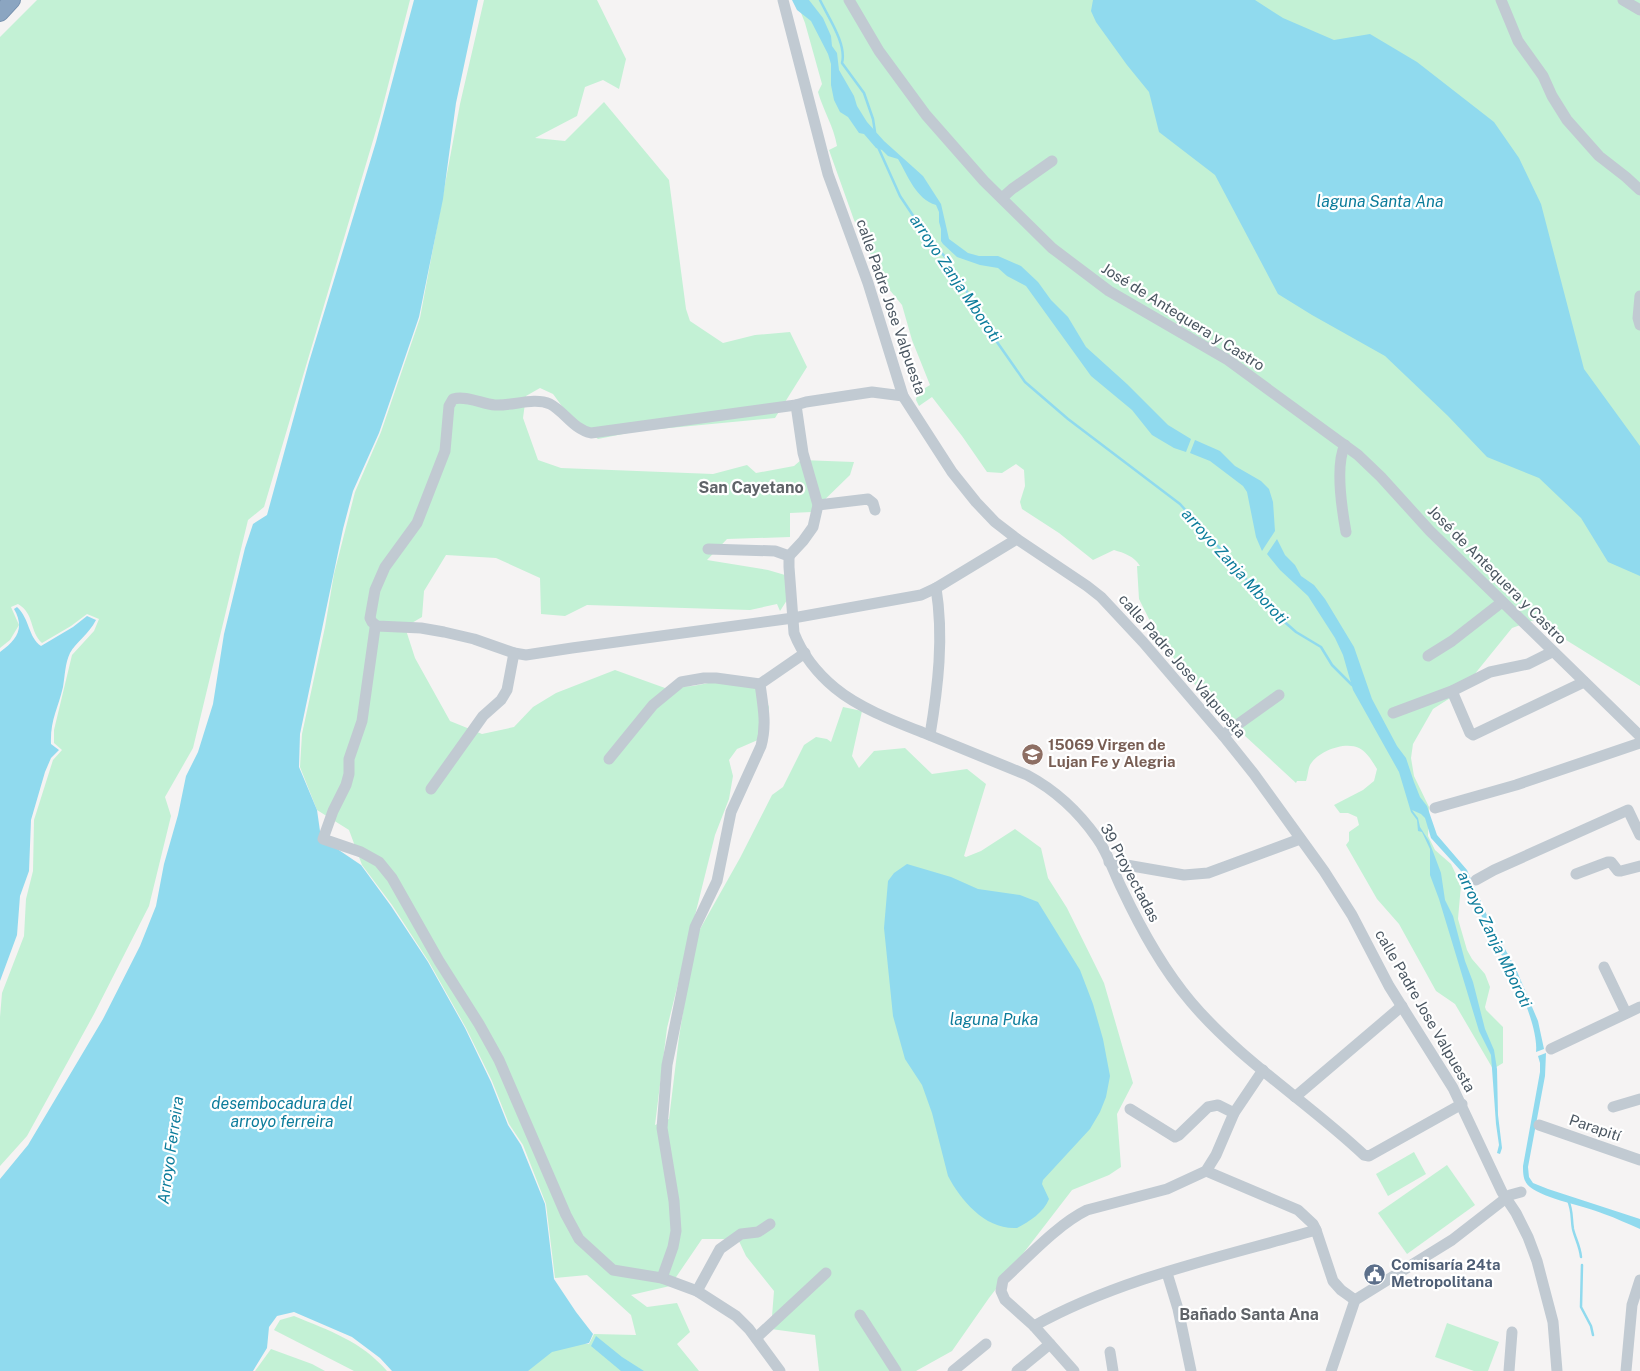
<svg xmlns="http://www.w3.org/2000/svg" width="1640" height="1371" font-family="'Public Sans',sans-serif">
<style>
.green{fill:#c3f1d5}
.water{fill:#90daee}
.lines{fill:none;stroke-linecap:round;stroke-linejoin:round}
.stream{stroke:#90daee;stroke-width:2.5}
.highway-casing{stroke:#7690ad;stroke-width:18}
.minor{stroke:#c1cad2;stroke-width:11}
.highway{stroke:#8ba5c1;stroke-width:16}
.labels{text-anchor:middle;stroke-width:4.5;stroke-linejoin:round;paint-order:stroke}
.street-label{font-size:15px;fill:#4a5661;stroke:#fff}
.education-label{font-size:15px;font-weight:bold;fill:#785e54;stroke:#fff;text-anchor:start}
.service-label{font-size:15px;font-weight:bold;fill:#4e5e75;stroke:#fff;text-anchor:start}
.water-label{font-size:16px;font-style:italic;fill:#0c7c9b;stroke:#fff}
.neighbourhood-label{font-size:16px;font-weight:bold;fill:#5f6368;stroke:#fff}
</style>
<rect width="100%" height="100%" fill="#f5f3f3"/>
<g class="green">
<path d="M37,0H410L380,117L264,507L248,520L193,748L165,797L171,816L149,906L94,1014L27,1136L0,1166V1017L2,993L24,936L26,899L33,871L34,820L53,760L62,750L54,743V730L72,655L94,631L99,619L87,614L71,626L42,643C29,631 35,614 18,604L11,607L19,625L10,640L0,648V37Z"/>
<path d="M484,0H597L626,59L619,89L603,80L585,87L577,116L535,138L565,141L604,102L669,180L686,309L690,321L723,343L755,335L790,332L807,367L775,418L638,431L598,439L570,417L553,394L540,388L526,396L523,418L538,460L561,468L713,474L747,465L756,473L794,466L801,460L854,462L850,475L812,512L790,513V537L727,539L707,560L768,570L785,575L789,597L780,611L777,604L750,610L587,605L565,616L541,614L540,578L496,558L446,555L424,591L422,617L405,627L415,658L450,721L482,734L514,727L533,707L556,693L615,670L665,688L693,686L729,679L761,689L769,707L767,736L737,749L729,760L733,776L729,799L715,835L667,1028L655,1125L669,1119L679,1037L695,938L740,858L772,795L783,787L804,745L816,737L827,739L831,742L843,707L862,711L852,756L859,768L874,751L905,748L932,774L967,769L986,784L964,856L966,857L981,851L1015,829L1041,848L1048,878L1067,908L1104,983L1133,1083L1117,1114L1121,1167L1109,1175L1072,1190L989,1298L952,1351L916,1371H819L815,1335L771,1329L774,1291L746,1256L738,1239H702L670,1286L631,1295L647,1307L677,1303L690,1332L677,1344L699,1371H525L548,1349L572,1343L589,1344L594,1334L636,1335L631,1315L587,1275L555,1278L546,1204L523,1145L509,1124L492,1081L466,1028L429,962L392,905L362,865L349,830L317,810L300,767L302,734L325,627L334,574L355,492L381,432L420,318L460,104Z"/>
<path d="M796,0H1640V686L1534,620L1512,628L1461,691L1433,709L1413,744L1411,758L1414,776L1429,807L1428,836L1435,850L1451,864L1461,885L1458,919L1467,950L1472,959L1485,974L1490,987L1485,1007L1486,1010L1503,1027V1063L1493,1069L1455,1004L1436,991L1399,924L1377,899L1346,845L1349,841V832L1359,825L1357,817L1348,813H1340L1334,805L1363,790L1374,781L1377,769C1372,761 1368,753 1359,748C1345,741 1318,751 1310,765C1308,769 1308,776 1306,781H1297L1296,783L1219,712L1179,666L1150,621L1139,599L1137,566H1140C1134,556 1124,553 1114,550L1093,560L1059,533L1022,509L1020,502L1025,486L1024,470L1016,464L1002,473L987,472L962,436L932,397L919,406L916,400L917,393L930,385L912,340L902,305L884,283L854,220L829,150L837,146C834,127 823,110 818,92L822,84L805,23Z"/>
<path d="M1414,1152L1426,1174L1388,1196L1376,1174Z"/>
<path d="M1447,1165L1475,1205L1407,1254L1378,1213Z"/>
<path d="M294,1316C330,1331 361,1341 387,1371H354L274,1330L280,1320Z"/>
<path d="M1447,1323L1499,1342L1488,1371H1474L1435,1357Z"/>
<path d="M271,1349L312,1364L325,1371H255Z"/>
</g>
<g class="water">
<path d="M414,0H478L456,103L443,199L419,317L379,433L353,491L343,529L300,734L299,767L317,810L321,838L361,865L391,906L428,962L465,1028L491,1082L508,1125L521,1145L545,1204L554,1279L576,1312L593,1334L589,1343L552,1352L528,1371H392L380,1358L352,1337L294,1312L277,1316L269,1327L267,1348L253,1371H0V1179L28,1145L103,1019L140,946L156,906L164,864L178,815L186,776L198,752L213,704L224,634L245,548L253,524L267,515L309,362L376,142Z"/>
<path d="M792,0H809L823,18L831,36L832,46L837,53L839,70L854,96L857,106L867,122L884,141L923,176L941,204L949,239L968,253L979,256H998L1021,266L1038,282L1051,300L1068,317L1086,347L1127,384L1168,425L1191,439L1186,452L1174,448L1152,435L1132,410L1091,376L1026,286L1007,276L998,268L980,265L957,257L943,244L941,241V229L939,222V212L936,205C916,199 908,176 898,159L888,156L882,150L876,148L864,134L859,133L848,117L840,112L834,100L831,85V64L828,54L811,21L797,10Z"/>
<path d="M1093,0H1255L1283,18L1334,40L1370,34L1417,62L1494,122L1519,158L1541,204L1584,369L1640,446V576L1608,562L1581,518L1539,478L1487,457L1448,416L1385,356L1312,315L1278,294L1215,175L1159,132L1149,92L1127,65L1096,22L1091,11Z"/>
<path d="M1195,440L1220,451L1235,466L1261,481L1269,489L1273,502L1275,531L1262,551L1256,537L1247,492L1243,486L1210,461L1190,453Z"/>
<path d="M1277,539L1285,555L1295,565L1301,576L1314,585L1325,599L1354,647L1372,699L1397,746L1406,758L1414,782L1420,797L1427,806L1437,835L1467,870L1489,920L1516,969L1538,1021L1544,1049L1536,1052C1539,1026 1511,965 1494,944L1465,879L1461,871L1431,838L1425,818L1421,814L1412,810L1418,818L1420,827L1429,841L1441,873L1445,900L1453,916L1465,961L1473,982L1485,1029L1494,1050L1497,1069L1498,1115L1502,1148L1500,1154L1497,1153L1499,1145L1496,1124L1491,1055L1479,1031L1439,899L1430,875V849L1422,832L1418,831L1417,820L1411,812L1399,772L1353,690L1343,655L1335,638L1308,596L1280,570L1267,554Z"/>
<path d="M17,607C30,619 28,637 41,646L73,627L87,616L96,620C89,634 76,642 70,653C65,663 65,676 63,687C58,709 50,720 51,744L59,750L51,758L45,772L31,820L29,871L20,896L17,935L0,981V652C17,640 25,628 14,609Z"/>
<path d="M907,864L951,877L978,889L1020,895L1038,902L1080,970L1093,1004L1103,1039L1110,1076L1106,1097L1100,1112L1090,1129L1043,1180L1042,1184L1049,1199C1044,1212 1029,1222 1017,1228C986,1230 961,1201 948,1176L932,1113L922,1085L905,1059L893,1016L884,928L888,881L894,873Z"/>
<path d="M1546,1053L1545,1076L1528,1167L1529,1177L1533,1183L1548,1189L1640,1219V1229C1628,1224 1616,1218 1604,1214C1585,1206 1545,1199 1530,1187C1523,1182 1523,1173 1523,1166L1540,1072V1063L1538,1056Z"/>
<path d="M596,1336L622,1357L644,1371H621L591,1346Z"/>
</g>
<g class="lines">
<g class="stream">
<path d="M820,0C828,17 847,44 842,63L864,93L873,119L875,132"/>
<path d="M878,147L900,196L928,238L948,260L997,342L1025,382L1068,419L1180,504L1234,564L1271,610L1296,632L1321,647L1332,665L1352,685"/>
<path d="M1568,1200C1573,1212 1571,1218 1573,1229C1575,1238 1580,1246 1581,1257"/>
<path d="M1582,1265L1581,1307L1591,1326L1593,1335"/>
</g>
<defs>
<path id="highway" d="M0,13L12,0"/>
</defs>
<use href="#highway" class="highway-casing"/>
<g class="minor">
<path d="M783,0L828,174L868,283L903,396L952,472L976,502L995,522L1017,539L1087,586L1101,597L1143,642L1226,739L1254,774L1324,871L1352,915L1389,986L1453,1088L1502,1192L1516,1213L1528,1237L1537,1261L1553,1322L1557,1371"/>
<path d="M849,0L879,51L926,115L984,181L1052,248L1109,291L1228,360L1358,455L1381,477L1430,531L1640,736"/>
<path d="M1501,0L1518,41L1543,76L1552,96L1567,120L1599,156L1626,177L1640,190"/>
<path d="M1623,0L1640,10"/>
<path d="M1002,198L1012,189L1052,161"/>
<path d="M1640,296L1638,318L1640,325"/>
<path d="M903,396L872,392L806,402L796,405L591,433C573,429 565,412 550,404C534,397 513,406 495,405C482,404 466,395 453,399L449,406L445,451L417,523L385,567L375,590L370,618L372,622L377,626L421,628L444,632L474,639L514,653L526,655L572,648L793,618L921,595L936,588L1017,539"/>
<path d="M1345,445C1335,465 1342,510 1346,532"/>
<path d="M818,505L868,499L873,503L875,510"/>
<path d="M708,549L775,551L789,556V567L794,633C802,654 818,674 835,688C859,708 896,722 924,733C959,747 993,761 1027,775C1057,791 1078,811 1097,838C1108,853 1114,873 1122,889C1141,929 1162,968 1191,1002C1241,1061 1308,1102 1364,1155L1369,1156L1462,1104"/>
<path d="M789,556L803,541L813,527L818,505L803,453L796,405"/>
<path d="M377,626L375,628L362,721L349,759V774L346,785L333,811L323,839L361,852L379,862L392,878L439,961L479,1024L499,1060L566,1215L579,1239L613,1270L662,1278L697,1291"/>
<path d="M1428,656L1452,641L1502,602"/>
<path d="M1452,691L1470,733L1473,735L1584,682"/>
<path d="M1393,713L1452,691L1490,672L1528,664L1552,652"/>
<path d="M930,735C938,687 944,637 936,588"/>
<path d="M1223,735L1279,695"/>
<path d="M609,759L653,705L681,682L704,678H716L760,684"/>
<path d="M431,789L483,716L501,700L507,690L514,653"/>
<path d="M1435,808L1516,785L1640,743"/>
<path d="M1109,862L1184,875L1208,873L1300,839"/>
<path d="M1576,874L1608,862H1611L1618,871H1621L1640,866"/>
<path d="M1476,880L1494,870L1628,810L1640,835"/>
<path d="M1604,967L1626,1013"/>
<path d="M1551,1049L1640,1007"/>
<path d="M1295,1097L1402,1006"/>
<path d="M1613,1107L1640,1099"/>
<path d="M1130,1109L1175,1137L1179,1135L1208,1107L1218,1105L1234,1113"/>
<path d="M1539,1125L1640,1160"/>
<path d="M1206,1171L1298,1210L1313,1224L1316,1230L1333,1281L1341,1290L1355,1300"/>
<path d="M770,1224L758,1232L741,1234L720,1249L697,1291L736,1316L749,1329L780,1371"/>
<path d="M1167,1273L1178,1309L1191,1371"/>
<path d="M662,1278L673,1247L676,1231L674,1201L662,1128L667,1065L695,927L717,881L731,812L761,746C767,725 763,706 760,684L805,653"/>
<path d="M860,1315L896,1371"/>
<path d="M1034,1326C1120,1278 1222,1257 1316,1230"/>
<path d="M756,1338L826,1273"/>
<path d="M1110,1352L1113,1371"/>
<path d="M953,1371L986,1344"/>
<path d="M1017,1371L1050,1344"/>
<path d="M1074,1371L1034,1326L1005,1300L1001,1291L1003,1280C1027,1258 1058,1224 1087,1210L1167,1189L1206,1171L1216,1155L1234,1113L1263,1070"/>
<path d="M1331,1371L1355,1300L1452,1240L1510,1195L1521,1192"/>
<path d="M1509,1371L1512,1332"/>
<path d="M1626,1371L1632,1305L1640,1280"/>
</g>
<use href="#highway" class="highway"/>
</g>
<defs>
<symbol id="school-disc" viewBox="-11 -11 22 22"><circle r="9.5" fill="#8d6e63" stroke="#fff"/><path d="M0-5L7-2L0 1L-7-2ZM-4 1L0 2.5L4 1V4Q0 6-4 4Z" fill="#fff"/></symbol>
<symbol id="civic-disc" viewBox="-11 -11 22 22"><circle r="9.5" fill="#5c6f8a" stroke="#fff"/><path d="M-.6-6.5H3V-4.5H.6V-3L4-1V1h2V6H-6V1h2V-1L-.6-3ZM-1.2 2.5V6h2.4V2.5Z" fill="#fff"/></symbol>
</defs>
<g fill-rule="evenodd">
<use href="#school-disc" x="1020" y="742" width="25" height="25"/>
<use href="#civic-disc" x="1362" y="1262" width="25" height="25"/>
</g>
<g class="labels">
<g class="street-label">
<text transform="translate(891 307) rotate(71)" y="5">calle Padre Jose Valpuesta</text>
<text transform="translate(1183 317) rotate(32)" y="5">José de Antequera y Castro</text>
<text transform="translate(1497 575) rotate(45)" y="5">José de Antequera y Castro</text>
<text transform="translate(1182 666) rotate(49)" y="5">calle Padre Jose Valpuesta</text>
<text transform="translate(1130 873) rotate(62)" y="5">39 Proyectadas</text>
<text transform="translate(1425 1011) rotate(60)" y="5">calle Padre Jose Valpuesta</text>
<text transform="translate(1595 1128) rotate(19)" y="5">Parapití</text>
</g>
<g class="education-label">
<text x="1048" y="750">15069 Virgen de<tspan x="1048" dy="17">Lujan Fe y Alegria</tspan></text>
</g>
<g class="service-label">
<text x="1391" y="1270">Comisaría 24ta<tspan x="1391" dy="17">Metropolitana</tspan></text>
</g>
<g class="water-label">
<text x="1380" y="207">laguna Santa Ana</text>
<text transform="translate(956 278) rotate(56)" y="6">arroyo Zanja Mboroti</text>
<text transform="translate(1235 566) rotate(48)" y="6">arroyo Zanja Mboroti</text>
<text transform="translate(1495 939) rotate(64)" y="6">arroyo Zanja Mboroti</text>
<text x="994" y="1025">laguna Puka</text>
<text x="282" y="1109">desembocadura del<tspan x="282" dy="18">arroyo ferreira</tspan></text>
<text transform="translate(170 1150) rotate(-82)" y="6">Arroyo Ferreira</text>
</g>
<g class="neighbourhood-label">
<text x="751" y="493">San Cayetano</text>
<text x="1249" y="1320">Bañado Santa Ana</text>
</g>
</g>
</svg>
